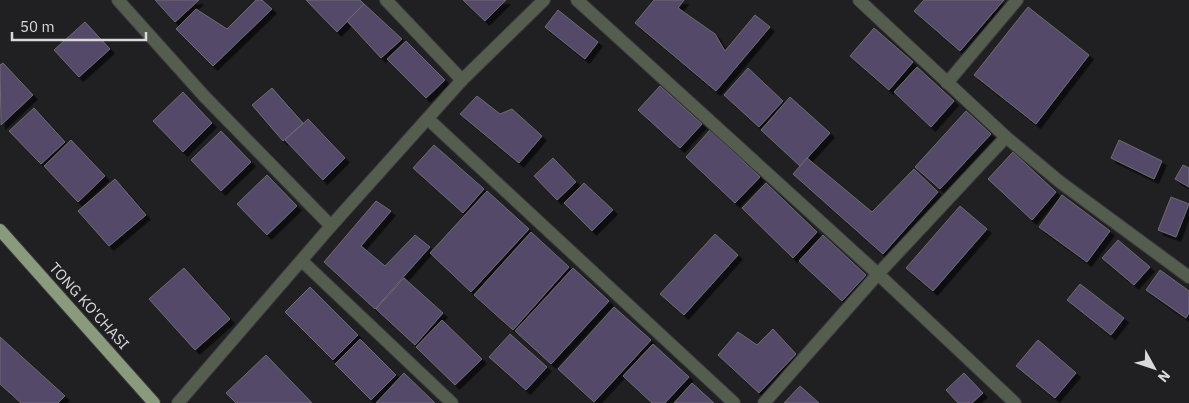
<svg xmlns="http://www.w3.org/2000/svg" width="1189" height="403" font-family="'IBM Plex Sans',sans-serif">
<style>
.building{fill:#544869;stroke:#6d6c6f;filter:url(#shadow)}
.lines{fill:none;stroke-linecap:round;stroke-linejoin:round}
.minor-casing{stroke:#3a393c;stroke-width:14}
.major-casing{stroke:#3a393c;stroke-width:14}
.minor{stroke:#555d4f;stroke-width:12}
.major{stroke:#8a9b7d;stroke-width:12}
.labels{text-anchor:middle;stroke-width:4.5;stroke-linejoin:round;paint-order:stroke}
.street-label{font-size:15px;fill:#d9d9db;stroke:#201f22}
</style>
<defs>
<filter id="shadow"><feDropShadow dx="4.5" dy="4.5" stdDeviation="0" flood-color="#0009"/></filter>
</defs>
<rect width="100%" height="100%" fill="#201f22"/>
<g class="building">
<path d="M155,0H199L175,22Z"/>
<path d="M256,0H262L272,9L213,66L176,29L196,9L227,29Z"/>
<path d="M306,0H360L364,4L337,32Z"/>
<path d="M463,0H506L485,21Z"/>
<path d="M654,0H684L678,8L715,34L725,51L755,15L770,27L716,91L635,23Z"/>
<path d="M924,0H1004L960,51L914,11Z"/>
<path d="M364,4L402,39L381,58L347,21Z"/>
<path d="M1028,7L1089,55L1036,124L974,75Z"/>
<path d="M558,10L598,42L585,59L545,27Z"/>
<path d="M85,22L110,49L79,77L54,50Z"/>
<path d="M874,28L913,62L889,90L850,56Z"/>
<path d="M406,41L445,80L426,98L387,59Z"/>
<path d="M3,63L33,95L1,125L0,65Z"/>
<path d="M917,67L954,101L931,127L894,92Z"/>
<path d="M748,68L783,101L759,127L724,95Z"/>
<path d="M660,86L702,124L680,148L638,110Z"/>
<path d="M272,88L303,123L283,141L252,105Z"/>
<path d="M183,92L212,123L183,152L153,121Z"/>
<path d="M477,96L500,114L512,109L542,136L519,163L460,114Z"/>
<path d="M790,97L830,133L800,166L761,130Z"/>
<path d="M34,108L65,142L41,164L9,131Z"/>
<path d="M966,111L991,134L940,189L915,167Z"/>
<path d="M308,119L345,158L323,180L285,140Z"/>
<path d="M710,130L760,177L735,203L686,157Z"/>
<path d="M221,131L251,162L221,191L191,160Z"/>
<path d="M71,140L105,176L78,202L44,166Z"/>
<path d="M1119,140L1162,161L1154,179L1111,158Z"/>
<path d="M434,145L484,189L463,213L413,168Z"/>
<path d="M1013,152L1056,192L1032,220L988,179Z"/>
<path d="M553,158L576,182L557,200L534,176Z"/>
<path d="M807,158L872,212L914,169L938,192L883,254L793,174Z"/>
<path d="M1183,165L1189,168V187L1175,179Z"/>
<path d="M267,175L297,206L267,235L237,204Z"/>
<path d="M115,179L146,215L109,246L78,211Z"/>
<path d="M584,183L613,210L592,231L564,203Z"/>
<path d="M766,183L817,232L793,258L742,208Z"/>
<path d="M487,191L529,229L471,292L430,253Z"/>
<path d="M1062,195L1110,231L1087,262L1039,227Z"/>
<path d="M1171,197L1189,204L1176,237L1158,230Z"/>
<path d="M376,201L391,211L361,246L385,266L415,235L430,247L375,309L324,262Z"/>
<path d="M960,206L987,229L933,291L906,268Z"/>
<path d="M531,232L569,267L513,330L474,295Z"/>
<path d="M715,234L738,255L684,315L660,294Z"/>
<path d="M823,235L866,275L842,301L799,261Z"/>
<path d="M1118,240L1150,267L1134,285L1102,258Z"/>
<path d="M184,268L230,319L195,350L149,299Z"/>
<path d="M573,268L609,301L551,364L515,331Z"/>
<path d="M1160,270L1189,291V313L1186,318L1146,290Z"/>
<path d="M404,278L443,313L415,345L376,309Z"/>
<path d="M1080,284L1124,318L1111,335L1067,300Z"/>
<path d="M310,287L358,335L333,360L285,312Z"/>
<path d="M614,307L651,340L594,402L558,369Z"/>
<path d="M442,320L482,359L455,385L416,347Z"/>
<path d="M773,329L796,354L759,393L718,355L738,332L757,345Z"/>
<path d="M510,334L547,367L526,390L489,357Z"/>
<path d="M0,337L65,396L58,403H21L0,384Z"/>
<path d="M360,339L396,375L371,400L335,364Z"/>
<path d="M1038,340L1076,373L1055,398L1016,366Z"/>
<path d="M653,344L689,377L665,403H652L623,376Z"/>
<path d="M266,355L312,403H236L226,393Z"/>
<path d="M404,373L435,403H376Z"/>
<path d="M964,373L983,393L972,403H958L946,390Z"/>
<path d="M692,383L714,403H674Z"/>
<path d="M800,386L819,403H784Z"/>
</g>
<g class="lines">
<defs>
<g id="minor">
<path d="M118,0L204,96L331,226"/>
<path d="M386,0L462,80"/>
<path d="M577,0L878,274L1015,403"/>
<path d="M859,0L1006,137L1060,182L1189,277"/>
<path d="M947,83L1017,0"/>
<path d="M428,119L734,403"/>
<path d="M302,261L452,403"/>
<path d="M178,403L331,226L462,80L544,0"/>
<path d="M764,403L878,274L1006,137"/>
</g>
<path id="major" d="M0,230L154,403"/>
</defs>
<use href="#minor" class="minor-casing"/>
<use href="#major" class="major-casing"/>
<use href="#minor" class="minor"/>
<use href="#major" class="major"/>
</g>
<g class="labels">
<g class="street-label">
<text transform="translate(89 306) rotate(48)" y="5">TONG KO'CHASI</text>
</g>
</g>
<g transform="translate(1154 368) rotate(130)" stroke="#201f22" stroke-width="4" paint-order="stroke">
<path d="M0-4L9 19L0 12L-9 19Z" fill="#d9d9db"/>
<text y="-8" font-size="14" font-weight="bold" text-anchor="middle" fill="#d9d9db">N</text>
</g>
<path d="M12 32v8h134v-8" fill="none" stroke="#d9d9db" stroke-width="2.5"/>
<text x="20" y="32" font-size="15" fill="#d9d9db" stroke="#201f22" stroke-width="4" paint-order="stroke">50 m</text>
</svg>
